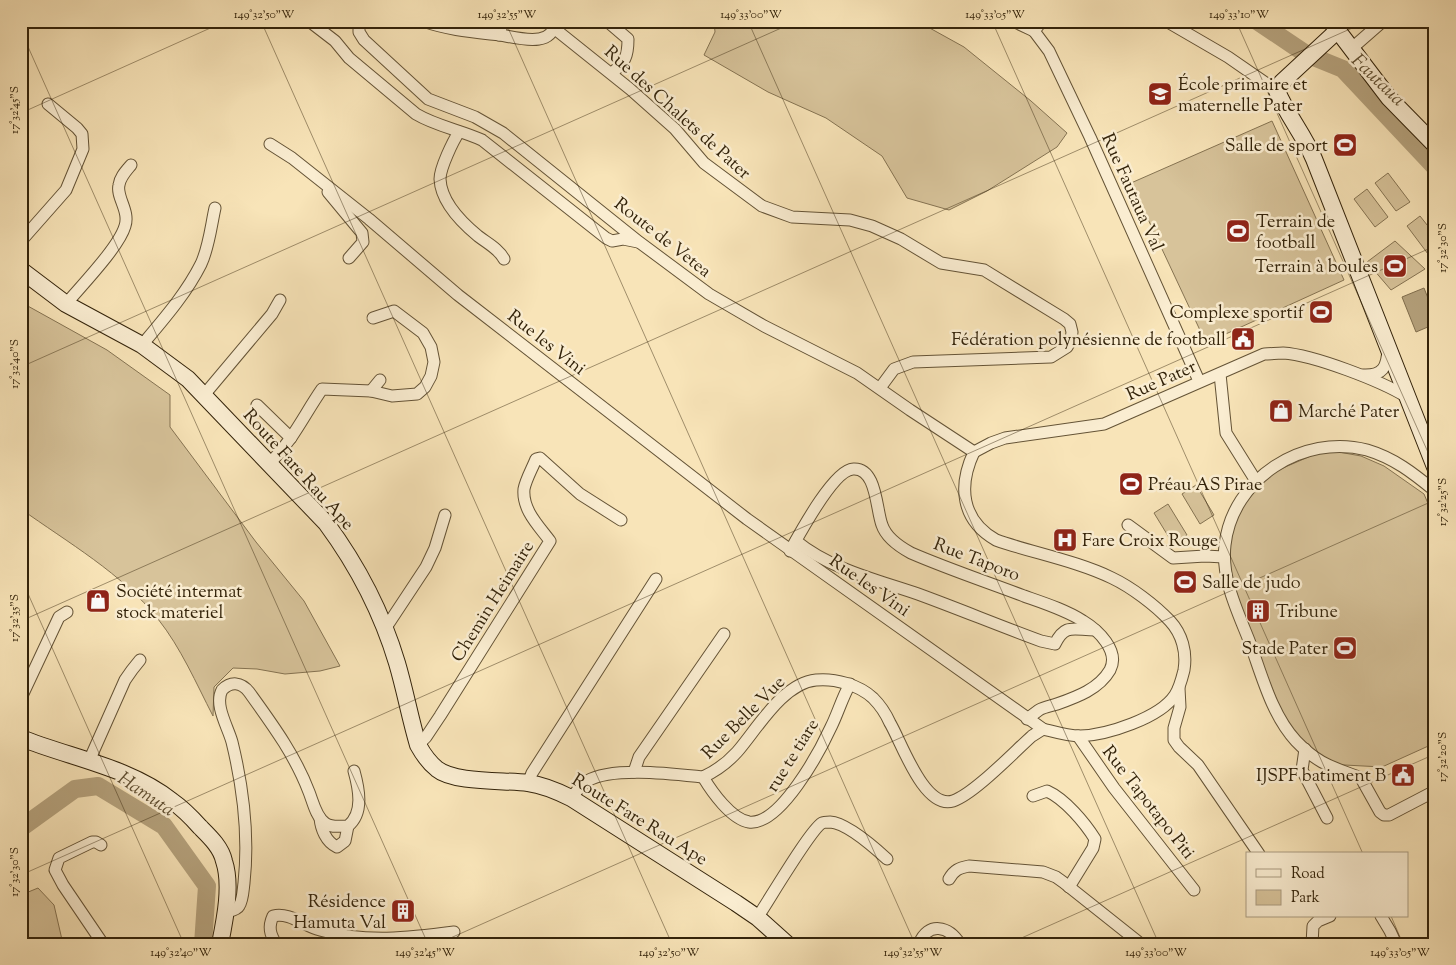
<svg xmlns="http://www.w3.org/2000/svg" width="1456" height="965" font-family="'Sorts Mill Goudy',serif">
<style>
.green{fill:#d7c39a;stroke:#857352}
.water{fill:#b5a27d;stroke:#816f4f}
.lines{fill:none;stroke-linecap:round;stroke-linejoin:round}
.river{stroke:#b5a27d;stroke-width:18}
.street-casing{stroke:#645336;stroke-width:13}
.secondary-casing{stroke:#33230a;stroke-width:18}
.street{stroke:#faedd1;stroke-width:11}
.secondary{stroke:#faedd1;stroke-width:16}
.ticks{fill:none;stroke:#33230a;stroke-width:1;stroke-opacity:0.45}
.labels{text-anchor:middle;stroke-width:5;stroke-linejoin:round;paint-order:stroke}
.poi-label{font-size:18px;fill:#33230a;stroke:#faedd1;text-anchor:start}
.street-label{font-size:18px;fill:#33230a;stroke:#faedd1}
.water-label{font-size:19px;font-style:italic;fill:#604f32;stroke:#faedd1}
.neatline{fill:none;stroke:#33230a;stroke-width:2}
.ticks-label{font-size:12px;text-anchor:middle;fill:#33230a}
</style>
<rect width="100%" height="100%" fill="#f8e4b8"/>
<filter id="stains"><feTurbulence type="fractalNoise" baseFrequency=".004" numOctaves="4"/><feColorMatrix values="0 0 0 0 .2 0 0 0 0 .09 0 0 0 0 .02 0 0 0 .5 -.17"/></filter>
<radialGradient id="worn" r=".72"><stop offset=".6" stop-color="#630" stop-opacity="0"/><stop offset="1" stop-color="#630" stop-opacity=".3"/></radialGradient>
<g class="green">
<path d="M714,21H917L964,47L1031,101L1067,133L1057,147L987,191L949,210L907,198L882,156L826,118L768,92L704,55L715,32Z"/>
<path d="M1272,121L1344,280L1206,343L1131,183Z"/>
<path d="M1388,173L1410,202L1396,211L1375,183Z"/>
<path d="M1367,189L1388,217L1375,227L1354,199Z"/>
<path d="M1420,216L1435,235V249L1428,254L1407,226Z"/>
<path d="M1395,241L1425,269L1391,290L1367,262Z"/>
<path d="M21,301L26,305L107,350L170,395V427L256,542L304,601L340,666L320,671L285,674L257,669L233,668L214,687L213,716C196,683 181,648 158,619C123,574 67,542 21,509Z"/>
<path d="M1333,451L1361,456L1384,466L1424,494L1435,520V743L1382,767L1326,764L1301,745L1285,721L1227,574L1226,557L1235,516L1269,474L1313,455Z"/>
<path d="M1196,485L1214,515L1200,524L1182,494Z"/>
<path d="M1168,504L1187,535L1173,544L1154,513Z"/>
<path d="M38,888L54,905L63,944H21V895Z"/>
</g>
<path class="water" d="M1424,288L1435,316V324L1416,332L1402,297Z"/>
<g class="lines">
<g class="river">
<path d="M1257,21L1306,54L1343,69L1435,167"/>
<path d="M21,828L75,789L98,786L164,826L207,886L203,944"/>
</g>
<defs>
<g id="street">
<path d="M309,21L335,41L349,58L416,114C436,126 460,130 482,140L606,238L612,241L623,239L638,242"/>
<path d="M359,21V32L364,40L428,99L475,117L503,133L639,242L709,294L764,326L857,373L910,410L974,452"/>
<path d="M423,21C448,30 474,32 500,35C512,37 526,41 539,39C549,38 554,31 557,21"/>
<path d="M607,21L628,39C628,57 625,62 612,73"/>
<path d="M1013,21L1034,31"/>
<path d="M1042,21L1034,31L1049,51L1090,137L1199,381"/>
<path d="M1166,21L1228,57L1277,91"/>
<path d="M555,29L630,89L675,129L704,163L762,206L792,217L850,220L872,226L901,239L941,263L984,270L1064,319L1070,324L1072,332L1071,340L1067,347L1051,357L913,362L894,369L880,388"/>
<path d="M499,35L503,21"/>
<path d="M1351,49L1383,21"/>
<path d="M459,132C453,141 440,168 440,179C441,202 461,222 478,236C487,243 499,249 504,259"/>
<path d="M270,144L292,158L369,219L458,295L747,519L1043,729C1055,732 1068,736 1080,736C1107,735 1160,718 1175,695C1180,687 1182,678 1184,670C1187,652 1182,634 1170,621C1155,605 1131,587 1112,578C1077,561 1033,553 996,540C961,520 958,486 974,452"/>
<path d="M328,192L362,233L363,242L349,258"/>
<path d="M21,241L66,190L83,149L82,134L77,128L48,104"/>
<path d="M66,304C81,286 119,247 125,226C130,211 116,197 119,185C120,177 126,171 131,165"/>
<path d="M142,345C163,320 186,294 201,264C209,247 211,226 215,208"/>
<path d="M1220,374L1226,433L1256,481"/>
<path d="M1363,375C1383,376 1387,367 1388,349"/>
<path d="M371,391L380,380"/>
<path d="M204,395L272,314L280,300"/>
<path d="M257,405L291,438"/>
<path d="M974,452L991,443L1005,438L1104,424L1264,354C1270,354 1277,353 1283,353C1314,355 1381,381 1407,397"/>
<path d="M270,463C293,440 304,415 322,389L371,391L392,396L417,394L425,387L431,376L434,362L431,347L423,333L394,311L373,318"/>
<path d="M1435,491C1413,473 1394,458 1367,450C1303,433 1232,479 1225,545C1221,579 1238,612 1250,643C1262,676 1272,715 1296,741C1319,765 1333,767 1361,778L1380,812L1384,815H1389L1435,791"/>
<path d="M1128,525L1173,558L1205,556L1224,557"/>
<path d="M796,541C830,569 877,580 918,594C959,609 1000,626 1041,641L1055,644C1065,623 1074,630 1095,630"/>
<path d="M790,551C800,533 834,470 853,469C877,467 876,510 882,525C886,537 900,547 911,553C948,569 987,582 1024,596C1044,603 1066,610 1083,621C1098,630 1120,651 1110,670C1099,689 1077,697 1057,704C1051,706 1044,707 1039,710C1035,713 1031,716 1027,719"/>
<path d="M385,629L426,567L435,548L445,515"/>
<path d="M1179,688L1180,707L1174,728V740L1179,747L1198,765L1259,854"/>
<path d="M21,698L59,617L67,612"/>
<path d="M1078,736L1114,788L1194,890"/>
<path d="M418,745L426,737L440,716L550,541C539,526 522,510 524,489C526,479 532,469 536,459L540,458L580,494L621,520"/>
<path d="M1305,749L1302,770L1327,818"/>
<path d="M89,761L125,680L132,670L140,660"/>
<path d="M634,772L639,757L724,634"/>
<path d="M703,777C712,792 731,819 749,822C780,826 820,751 831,727C838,713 842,698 850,684"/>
<path d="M528,783L532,773L548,748L656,579"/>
<path d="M1033,796L1047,791C1065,799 1085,823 1095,839L1093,848L1069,887"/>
<path d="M571,798C576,792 581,785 587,781C612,766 674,774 703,777C716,771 727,763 737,752C757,729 783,683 816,680C835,678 859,685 873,698C880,705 886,714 890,723C901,741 924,810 953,801C974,794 1014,752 1032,736L1043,729"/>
<path d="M320,818C321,829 326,842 337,847L345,841L348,826"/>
<path d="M101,845L96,842H92L59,858L55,870L63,885L103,944"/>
<path d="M949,879C954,870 959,868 969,866L1043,872L1056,877L1063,882L1141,944"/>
<path d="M226,912C230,911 237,910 239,906C243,900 243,890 244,883C249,837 243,787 232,742C228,727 214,705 222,690C231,681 241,682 249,692C272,724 295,755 309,792C313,802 316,817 325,823C331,828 340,826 348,826C364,813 359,789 354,771"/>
<path d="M1381,916L1390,931L1396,944"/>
<path d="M757,918C768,902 810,830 822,823C824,822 829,822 830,822C847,823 875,848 887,859"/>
<path d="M276,944C270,934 268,927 273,916C290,912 304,926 320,930C364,943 410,938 454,932"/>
<path d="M919,944C928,921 949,926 960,944"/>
<path d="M1312,944L1313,926L1318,921L1330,916"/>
</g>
<g id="secondary">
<path d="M1332,23L1389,98L1435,145"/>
<path d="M1337,31L1282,82L1277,91C1287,115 1304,135 1314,159L1435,467"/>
<path d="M21,270L66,304L142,345L188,379L326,523C357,565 382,613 397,663C405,690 410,718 418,745C423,754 428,762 437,769C454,783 504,780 528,783C543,785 557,791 571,798L736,903L758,918L787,944"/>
<path d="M21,738C71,758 129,767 172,801C182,808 192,818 200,827C209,836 221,847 224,861C232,885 225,919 220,944"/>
</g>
</defs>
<use href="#street" class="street-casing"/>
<use href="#secondary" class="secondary-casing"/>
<use href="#street" class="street"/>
<use href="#secondary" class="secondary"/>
</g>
<path class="ticks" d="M261,21L672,944M505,21L915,944M748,21L1159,944M992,21L1363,854M1236,21L1435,468M21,31L428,944M21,113L226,21M21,367L797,21M21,578L184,944M21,621L1368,21M21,875L1435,246M1391,916L1403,944M437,944L1435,500M1008,944L1435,754"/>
<defs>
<symbol id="school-square" viewBox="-11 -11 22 22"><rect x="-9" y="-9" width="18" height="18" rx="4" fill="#8f2418" stroke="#faedd1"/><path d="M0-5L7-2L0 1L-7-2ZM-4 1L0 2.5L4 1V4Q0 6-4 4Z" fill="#fff"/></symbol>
<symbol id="stadium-square" viewBox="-11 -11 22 22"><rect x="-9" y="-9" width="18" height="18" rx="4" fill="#8f2418" stroke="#faedd1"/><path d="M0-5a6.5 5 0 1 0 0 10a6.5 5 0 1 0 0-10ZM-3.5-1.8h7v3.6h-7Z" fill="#fff"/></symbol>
<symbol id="civic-square" viewBox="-11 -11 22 22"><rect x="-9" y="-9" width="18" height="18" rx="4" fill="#8f2418" stroke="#faedd1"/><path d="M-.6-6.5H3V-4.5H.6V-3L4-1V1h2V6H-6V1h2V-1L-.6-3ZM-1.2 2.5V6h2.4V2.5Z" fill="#fff"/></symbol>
<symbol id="shop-square" viewBox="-11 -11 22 22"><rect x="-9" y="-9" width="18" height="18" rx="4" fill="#8f2418" stroke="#faedd1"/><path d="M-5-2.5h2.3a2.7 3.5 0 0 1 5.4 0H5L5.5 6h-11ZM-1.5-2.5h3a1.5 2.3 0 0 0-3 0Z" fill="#fff"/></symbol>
<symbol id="hospital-square" viewBox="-11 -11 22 22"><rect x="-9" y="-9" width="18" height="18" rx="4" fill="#8f2418" stroke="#faedd1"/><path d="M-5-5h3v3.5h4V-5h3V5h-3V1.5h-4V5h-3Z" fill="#fff"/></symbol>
<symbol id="building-square" viewBox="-11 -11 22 22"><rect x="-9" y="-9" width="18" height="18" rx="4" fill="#8f2418" stroke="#faedd1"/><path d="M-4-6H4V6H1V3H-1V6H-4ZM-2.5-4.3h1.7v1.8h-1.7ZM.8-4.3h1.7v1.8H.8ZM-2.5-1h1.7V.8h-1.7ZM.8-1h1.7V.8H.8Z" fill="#fff"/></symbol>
</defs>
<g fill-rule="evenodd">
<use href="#school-square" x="1146" y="80" width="28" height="28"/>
<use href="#stadium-square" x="1331" y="131" width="28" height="28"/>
<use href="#stadium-square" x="1224" y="217" width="28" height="28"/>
<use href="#stadium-square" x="1381" y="252" width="28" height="28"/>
<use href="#stadium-square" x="1307" y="298" width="28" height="28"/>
<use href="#civic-square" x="1229" y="325" width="28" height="28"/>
<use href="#shop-square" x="1267" y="397" width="28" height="28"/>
<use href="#stadium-square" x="1117" y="470" width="28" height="28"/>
<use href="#hospital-square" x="1051" y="526" width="28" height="28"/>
<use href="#stadium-square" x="1171" y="568" width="28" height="28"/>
<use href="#shop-square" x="84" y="587" width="28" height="28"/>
<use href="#building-square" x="1244" y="597" width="28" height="28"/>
<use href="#stadium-square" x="1331" y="634" width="28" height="28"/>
<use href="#civic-square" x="1389" y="761" width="28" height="28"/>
<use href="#building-square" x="389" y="897" width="28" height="28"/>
</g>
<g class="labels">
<g class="poi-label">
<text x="1178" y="90">École primaire et<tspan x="1178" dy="21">maternelle Pater</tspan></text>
<text x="1328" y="151" text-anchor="end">Salle de sport</text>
<text x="1256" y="227">Terrain de<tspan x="1256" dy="21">football</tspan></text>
<text x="1378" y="272" text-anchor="end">Terrain à boules</text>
<text x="1304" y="318" text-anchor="end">Complexe sportif</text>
<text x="1226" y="345" text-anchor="end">Fédération polynésienne de football</text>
<text x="1298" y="417">Marché Pater</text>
<text x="1148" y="490">Préau AS Pirae</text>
<text x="1082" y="546">Fare Croix Rouge</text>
<text x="1202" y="588">Salle de judo</text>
<text x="116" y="597">Société intermat<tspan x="116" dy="21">stock materiel</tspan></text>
<text x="1276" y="617">Tribune</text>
<text x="1328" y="654" text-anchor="end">Stade Pater</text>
<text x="1386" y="781" text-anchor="end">IJSPF batiment B</text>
<text x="386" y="907" text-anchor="end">Résidence<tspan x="386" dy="21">Hamuta Val</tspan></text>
</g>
<g class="street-label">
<text transform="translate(678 112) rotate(42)" y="6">Rue des Chalets de Pater</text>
<text transform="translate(1133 192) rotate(66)" y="6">Rue Fautaua Val</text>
<text transform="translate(663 237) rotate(38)" y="6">Route de Vetea</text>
<text transform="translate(547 342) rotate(38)" y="6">Rue les Vini</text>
<text transform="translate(1161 380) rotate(-24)" y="6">Rue Pater</text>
<text transform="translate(299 469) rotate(48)" y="6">Route Fare Rau Ape</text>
<text transform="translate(977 559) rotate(21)" y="6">Rue Taporo</text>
<text transform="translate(870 585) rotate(35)" y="6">Rue les Vini</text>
<text transform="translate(492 601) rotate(-58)" y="6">Chemin Heimaire</text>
<text transform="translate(743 717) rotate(-45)" y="6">Rue Belle Vue</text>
<text transform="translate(792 755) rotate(-58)" y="6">rue te tiare</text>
<text transform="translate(1149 802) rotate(52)" y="6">Rue Tapotapo Piti</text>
<text transform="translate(640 819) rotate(32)" y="6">Route Fare Rau Ape</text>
</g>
<g class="water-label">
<text transform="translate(1379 79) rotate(44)" y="7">Fautaua</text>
<text transform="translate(147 793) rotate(34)" y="7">Hamuta</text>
</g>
</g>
<rect width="1456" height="965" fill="none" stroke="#f8e4b8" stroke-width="55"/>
<rect x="1246" y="852" width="162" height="65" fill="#faedd1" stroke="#aa9c81"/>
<rect x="1256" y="869" width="25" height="8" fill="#faedd1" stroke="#aa9c81"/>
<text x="1291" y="878" font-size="15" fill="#33230a">Road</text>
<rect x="1256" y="890" width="25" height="15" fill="#d7c39a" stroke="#aa9c81"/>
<text x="1291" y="902" font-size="15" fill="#33230a">Park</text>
<rect x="28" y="28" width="1400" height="910" class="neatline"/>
<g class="ticks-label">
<text x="264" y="18">149°32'50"W</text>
<text x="507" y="18">149°32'55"W</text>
<text x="751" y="18">149°33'00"W</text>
<text x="995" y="18">149°33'05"W</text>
<text x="1239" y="18">149°33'10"W</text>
<text transform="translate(14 110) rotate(-90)" y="4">17°32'45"S</text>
<text transform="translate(1442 248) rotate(-90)" y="4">17°32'30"S</text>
<text transform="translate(14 364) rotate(-90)" y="4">17°32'40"S</text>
<text transform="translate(1442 502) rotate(-90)" y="4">17°32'25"S</text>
<text transform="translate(14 618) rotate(-90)" y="4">17°32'35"S</text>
<text transform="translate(1442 757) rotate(-90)" y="4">17°32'20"S</text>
<text transform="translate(14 872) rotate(-90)" y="4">17°32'30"S</text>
<text x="181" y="956">149°32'40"W</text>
<text x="425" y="956">149°32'45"W</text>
<text x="669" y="956">149°32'50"W</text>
<text x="913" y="956">149°32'55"W</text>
<text x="1156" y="956">149°33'00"W</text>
<text x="1400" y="956">149°33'05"W</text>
</g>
<rect width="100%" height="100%" filter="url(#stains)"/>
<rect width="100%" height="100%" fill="url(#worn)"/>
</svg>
